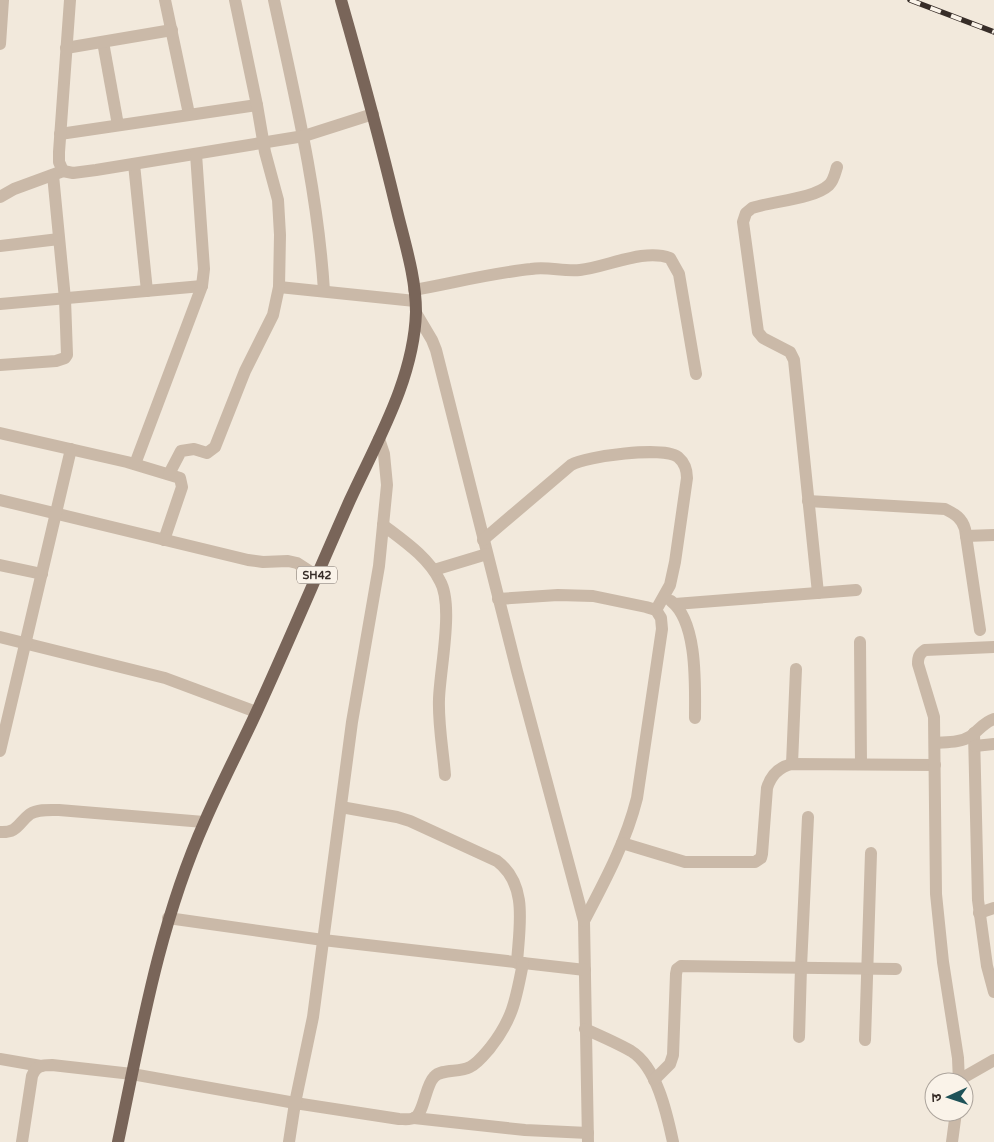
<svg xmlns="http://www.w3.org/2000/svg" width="994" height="1142" font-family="'Varela Round','Noto Sans Devanagari',sans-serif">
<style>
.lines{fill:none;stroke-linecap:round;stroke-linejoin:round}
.minor{stroke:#cab9a8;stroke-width:12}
.primary{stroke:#796559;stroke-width:12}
.rail-casing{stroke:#372d28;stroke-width:5.5}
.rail{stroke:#faf3e9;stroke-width:4;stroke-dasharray:11;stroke-linecap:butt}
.labels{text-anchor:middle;stroke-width:4;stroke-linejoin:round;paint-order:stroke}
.shield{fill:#faf3e9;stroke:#726862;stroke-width:1}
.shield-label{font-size:11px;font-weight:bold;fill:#372d28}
</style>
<rect width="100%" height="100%" fill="#f2e9dc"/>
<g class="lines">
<g class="minor">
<path d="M165,0L189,114"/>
<path d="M274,0C295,97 318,192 324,291"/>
<path d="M103,42L118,125"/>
<path d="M0,44L3,0"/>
<path d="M66,48L172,30"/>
<path d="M60,134L257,105"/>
<path d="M134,164L147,291"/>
<path d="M63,171L59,162V152L70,0"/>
<path d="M0,197L14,189L63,171L73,173L96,170L304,136L373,114"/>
<path d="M0,246L59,239"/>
<path d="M279,287L415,301"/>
<path d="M414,290C453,283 492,273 531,269C547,266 564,272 580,270C607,267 644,248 670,258L679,274L696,374"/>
<path d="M0,304L202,286"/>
<path d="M416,313L432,340L436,350L517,671L584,921L588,1142"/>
<path d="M0,365L56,361L65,358L67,355L65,299L53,175"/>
<path d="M0,433L127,462L180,478L182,487L164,540"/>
<path d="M135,464L202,286L204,269L196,154"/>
<path d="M169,474L181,451L194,449L207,453L215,447L245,371L273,315L279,287L280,235L278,200L265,152L257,105L235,0"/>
<path d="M0,500L248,560L263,562L288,561L297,563L317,576"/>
<path d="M808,501L945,509C955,514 962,518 965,529L980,630"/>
<path d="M383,525C404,541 428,557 440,581C454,605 440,669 439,699C438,724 443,750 445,775"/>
<path d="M966,536L994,535"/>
<path d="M483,540L571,465C587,456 663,446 678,457C685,463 687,470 687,478L675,562L670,585L656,610"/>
<path d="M0,565L42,574"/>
<path d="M434,570L487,554"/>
<path d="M818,593L794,360L790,352L763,338L758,332L743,222L746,213L752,208C773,201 814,199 829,185C834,180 835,173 837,167"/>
<path d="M498,599L558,595L593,596L646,607L656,610L661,618L662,629L637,798C626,842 605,881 584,921"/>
<path d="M671,601C698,622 695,686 695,718"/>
<path d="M675,604L856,590"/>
<path d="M0,637L165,678L256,712"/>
<path d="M860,642L861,764"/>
<path d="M974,733L978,900L987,966L994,992"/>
<path d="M935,743C947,742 960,743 971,736C979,730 984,722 994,719"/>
<path d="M975,746L994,744"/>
<path d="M0,751L71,449"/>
<path d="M792,764L796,669"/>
<path d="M341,807L397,817L410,821L497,861C529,885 519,928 517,963"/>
<path d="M0,832C18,833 18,823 30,814C38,809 50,810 59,810L204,822"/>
<path d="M622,843L685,862H755L761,858L762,854L767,788C771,775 779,767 792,764L935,765"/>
<path d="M979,913L994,908"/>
<path d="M168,918L323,940L585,970"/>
<path d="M585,1029C601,1036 617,1043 631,1051C657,1067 667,1114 673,1142"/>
<path d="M799,1037L801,967L808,817"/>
<path d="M865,1040L871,853"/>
<path d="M0,1059L41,1066"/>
<path d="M654,1080L670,1064L673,1055L676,974L677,969L681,966L896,969"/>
<path d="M959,1080L994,1060"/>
<path d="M959,1082L958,1058L943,962L936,894L934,717L918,664C918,657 919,654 925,650L994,647"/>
<path d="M414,1118L525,1130L588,1133"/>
<path d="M22,1142L32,1076C36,1066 41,1065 52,1065L132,1074L295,1103L399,1119C404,1119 410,1120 414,1118C424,1114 425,1086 434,1077C442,1068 459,1073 470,1067C478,1063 484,1055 490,1048C513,1019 516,999 523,963"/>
<path d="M289,1142L295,1103L313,1017L352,722L379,566L387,485L384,454L379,439"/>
<path d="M952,1142L956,1112"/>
</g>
<path class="primary" d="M118,1142C141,1032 159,924 205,821C221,784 240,748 257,711C289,641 319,570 350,500C377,441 414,379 416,312C416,278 405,244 397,211C380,140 361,70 341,0"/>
<defs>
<path id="rail" d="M910,0L994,32"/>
</defs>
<use href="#rail" class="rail-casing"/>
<use href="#rail" class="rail"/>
</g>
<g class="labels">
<rect class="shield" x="297" y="566.5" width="40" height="17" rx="4"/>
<g class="shield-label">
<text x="317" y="579">SH42</text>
</g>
</g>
<g transform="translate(949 1097) rotate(267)"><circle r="24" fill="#faf3e9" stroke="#aca49c"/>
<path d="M0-4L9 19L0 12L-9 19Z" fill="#1e5258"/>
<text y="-8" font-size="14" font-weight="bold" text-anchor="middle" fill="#372d28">उ</text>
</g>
</svg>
